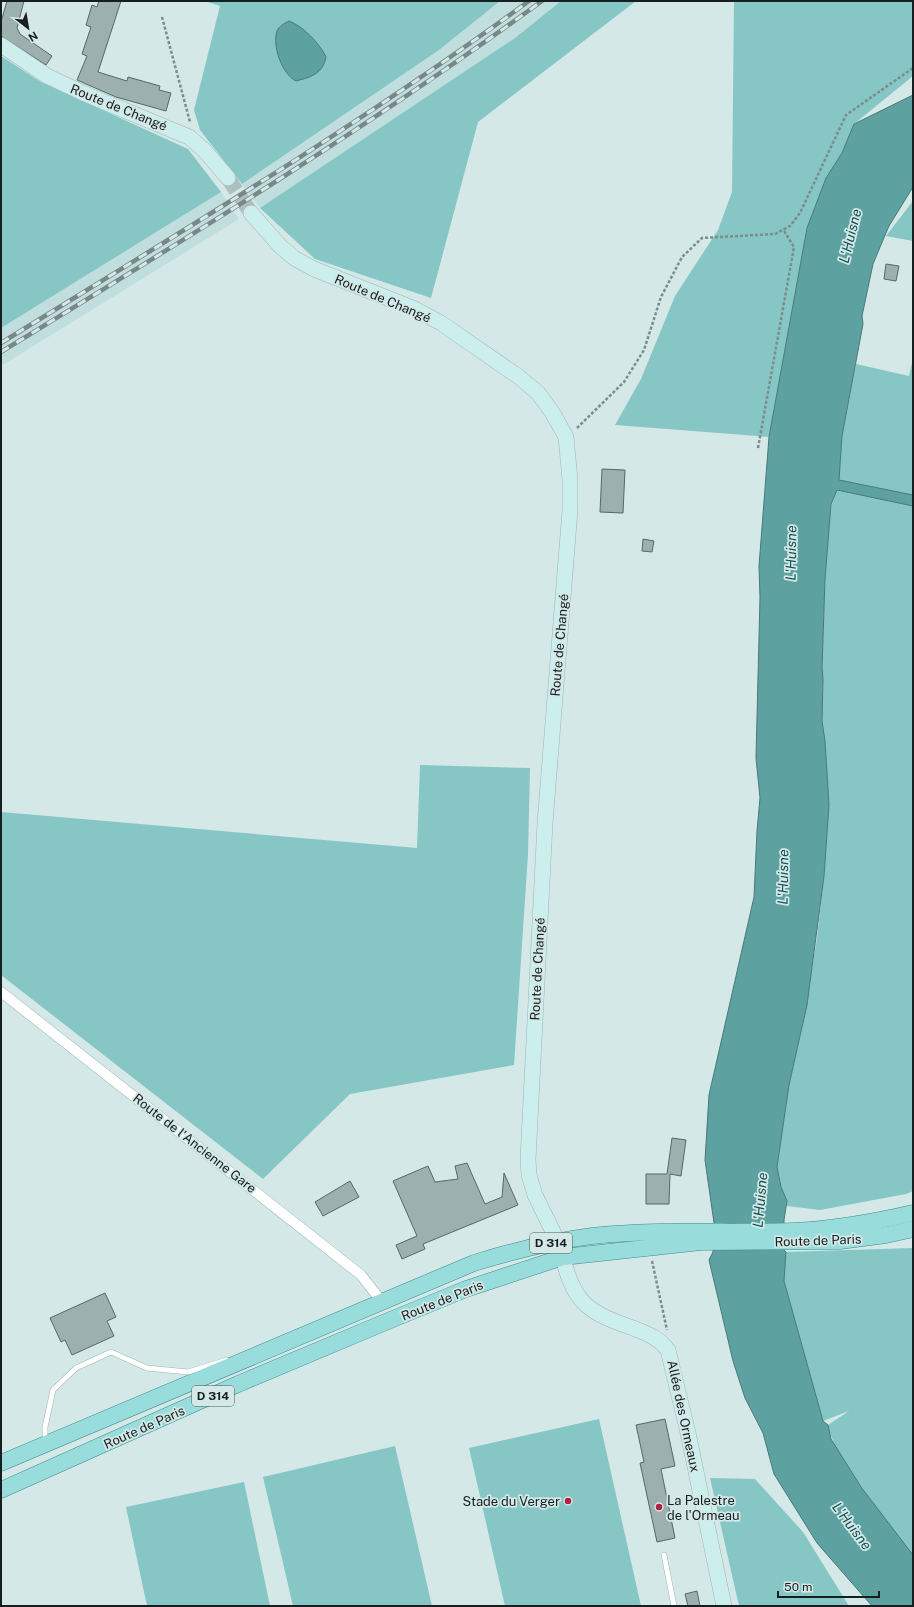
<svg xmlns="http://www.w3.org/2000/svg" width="914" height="1607" font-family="'Public Sans',sans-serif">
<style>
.built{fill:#c0dedd}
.green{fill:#86c6c5;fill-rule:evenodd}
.water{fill:#5da1a0;stroke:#487a79}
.building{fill:#9cb0b0;stroke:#566868}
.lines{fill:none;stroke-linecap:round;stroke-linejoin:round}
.secondary-tunnel{stroke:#adc0bf;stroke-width:15;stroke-dasharray:15 8;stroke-linecap:butt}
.lane-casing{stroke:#a1b5b4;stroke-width:6}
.street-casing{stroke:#a1b5b4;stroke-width:11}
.secondary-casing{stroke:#a1b5b4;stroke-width:16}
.primary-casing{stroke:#3e8b8a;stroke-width:17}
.path{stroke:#7d8c8b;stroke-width:2.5;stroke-dasharray:3 2;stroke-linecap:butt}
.lane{stroke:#fff;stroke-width:5}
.street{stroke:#fff;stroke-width:10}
.secondary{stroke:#cceeed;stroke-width:15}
.primary{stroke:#98dcdc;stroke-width:16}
.rail-casing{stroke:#798787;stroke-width:4.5}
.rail{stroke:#d3e8e7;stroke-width:3;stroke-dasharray:9;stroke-linecap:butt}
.poi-dot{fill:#b32142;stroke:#d3e8e7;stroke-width:1.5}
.labels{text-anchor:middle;stroke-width:3.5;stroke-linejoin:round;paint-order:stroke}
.shield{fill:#d3e8e7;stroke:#4f5b5a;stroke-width:1}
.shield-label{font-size:12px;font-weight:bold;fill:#161e1e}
.street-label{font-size:13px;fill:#161e1e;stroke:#d3e8e7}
.poi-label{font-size:13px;fill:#161e1e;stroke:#d3e8e7;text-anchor:start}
.water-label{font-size:14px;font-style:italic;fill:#145050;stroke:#d3e8e7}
</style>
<rect width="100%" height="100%" fill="#d3e8e7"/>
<g class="built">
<path d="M500,1H561L515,38L260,208L242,184L439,50Z"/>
<path d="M221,192L239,219L1,366V328Z"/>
</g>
<g class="green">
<path d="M205,1H500L439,50L242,184L200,130L194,110L220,6ZM301,28L277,45V39Z"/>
<path d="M561,1H636L478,122L431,298L315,259L260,208L515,38Z"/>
<path d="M734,1H913V76L854,124L842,153L826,178L807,228L769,437L615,425L641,379L675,296L718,230L732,192Z"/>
<path d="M1,56L39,81L188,149L221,192L1,328Z"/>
<path d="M913,201V241L886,236Z"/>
<path d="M913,358V495L839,480L842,436L856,364L909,376Z"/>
<path d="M837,489L913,506V1191L906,1194L820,1210L787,1206V1201L781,1187L777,1167L789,1085L802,1029L817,938L824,876L829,805L825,741L822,721L823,679L822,668L825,579L831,504Z"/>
<path d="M420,765L530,768L528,854L514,1065L350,1094L263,1179L1,975V812L417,848Z"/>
<path d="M913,1248V1555C887,1522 836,1464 828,1425L849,1411L823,1421L784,1281L786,1252Z"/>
<path d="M599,1419L641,1606H505L469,1448Z"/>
<path d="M395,1446L432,1606H293L263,1477Z"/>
<path d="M710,1478L755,1479L803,1532L849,1606H739Z"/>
<path d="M244,1482L270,1606H147L126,1507Z"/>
</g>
<g class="water">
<path d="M289,21C303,26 320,44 326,57C323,73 312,77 296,81C282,74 272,46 277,31C279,26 285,23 289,21Z"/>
<path d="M913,95V187L889,226L883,240L873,264L862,316L863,324L842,436L839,480L913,495V506L837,490L831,504L825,579L822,668L823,679L822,721L825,741L829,805L824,876L807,1005L789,1085L777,1167L781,1187L787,1201L784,1220V1250L786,1252L784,1281L823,1421L828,1425L831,1439L861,1487L913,1555V1606H872L817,1543L774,1474L763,1433L745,1398L733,1361L709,1260L713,1252L714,1223L705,1160L709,1095L754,897L757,831L760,798L756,758L760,597L759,566L769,437L807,228L826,178L842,153L854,124Z"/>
</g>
<g class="building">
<path d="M7,1H24L17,28L20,34L52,56L46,65L1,36V22Z"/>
<path d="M99,1H121L98,72L127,81L128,77L160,86L159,90L171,93L166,111L116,97L77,80L87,56L82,54L91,27L86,25L92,5L97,7Z"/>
<path d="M886,264L899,266L896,281L884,279Z"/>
<path d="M602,469L625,470L623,513L600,512Z"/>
<path d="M643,539L654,541L652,552L642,551Z"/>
<path d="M672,1138L686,1140L681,1176L670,1174L669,1204H646V1174H667Z"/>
<path d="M467,1163L485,1204L502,1197L504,1173L518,1205L423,1244L425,1249L402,1259L396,1245L417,1236L393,1181L428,1166L435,1182L458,1179L455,1166Z"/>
<path d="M350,1181L359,1197L323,1216L315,1202Z"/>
<path d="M105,1293L116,1317L107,1321L114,1336L72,1355L65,1340L61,1342L50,1318Z"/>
<path d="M665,1419L675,1466L661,1469L675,1538L657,1542L640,1463L644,1462L636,1425Z"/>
<path d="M697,1591L700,1606H688L685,1594Z"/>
</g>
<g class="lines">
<path class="secondary-tunnel" d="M228,178L251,213"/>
<defs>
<g id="lane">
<path d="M45,1442V1427L53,1390L76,1368L111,1352L147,1368L188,1372L227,1360"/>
<path d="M664,1555L674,1606"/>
</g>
<path id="street" d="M1,992L361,1275L382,1302"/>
<g id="secondary">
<path d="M1,45L47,76L83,93L189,137L204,150L228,178"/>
<path d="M251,213L280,246L294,258L314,269L415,309L441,323L519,377L538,393L552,412L566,437L570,480V510L545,823L528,1160L529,1175L535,1195L558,1242"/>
<path d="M563,1257C573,1304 590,1313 633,1328C648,1334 658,1337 668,1350L688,1433L724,1606"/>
</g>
<g id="primary">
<path d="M1,1463L474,1263C513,1251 552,1241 592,1236C659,1229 726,1233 793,1231C833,1229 874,1222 913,1213"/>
<path d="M1,1490L238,1384L388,1321L466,1289L563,1257L701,1242L840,1241L886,1235L913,1229"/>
</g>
</defs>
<use href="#lane" class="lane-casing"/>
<use href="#street" class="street-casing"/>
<use href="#secondary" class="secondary-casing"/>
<use href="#primary" class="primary-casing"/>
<g class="path">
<path d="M162,17L190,122"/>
<path d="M577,428L624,382L644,350L661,297L682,257L702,238L775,234L790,226L800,213L846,115L913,68"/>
<path d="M758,448L794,247L783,229"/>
<path d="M652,1261L667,1330"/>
</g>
<use href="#lane" class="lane"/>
<use href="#street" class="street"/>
<use href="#secondary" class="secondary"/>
<use href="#primary" class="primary"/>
<defs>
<g id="rail">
<path d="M1,343C179,233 360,125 529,1"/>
<path d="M1,352C184,240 368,128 542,1"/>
</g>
</defs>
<use href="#rail" class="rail-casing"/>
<use href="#rail" class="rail"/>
</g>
<g class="poi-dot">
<circle cx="568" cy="1501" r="4"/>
<circle cx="659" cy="1507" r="4"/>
</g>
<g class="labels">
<g class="shield">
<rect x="530" y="1233" width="42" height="20" rx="3"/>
<rect x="192" y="1386" width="42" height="20" rx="3"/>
</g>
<g class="shield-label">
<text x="551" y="1247">D 314</text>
<text x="213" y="1400">D 314</text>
</g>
<g class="street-label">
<text transform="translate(119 107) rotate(22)" y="5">Route de Changé</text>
<text transform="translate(383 298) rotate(23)" y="5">Route de Changé</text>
<text transform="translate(559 645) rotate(-85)" y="5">Route de Changé</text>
<text transform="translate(537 969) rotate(-87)" y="5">Route de Changé</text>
<text transform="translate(195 1143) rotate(38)" y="5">Route de l'Ancienne Gare</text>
<text transform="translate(818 1240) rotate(-2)" y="5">Route de Paris</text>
<text transform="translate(442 1300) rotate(-22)" y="5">Route de Paris</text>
<text transform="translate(684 1416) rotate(78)" y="5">Allée des Ormeaux</text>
<text transform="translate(144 1427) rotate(-24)" y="5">Route de Paris</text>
</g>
<g class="poi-label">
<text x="667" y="1505">La Palestre<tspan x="667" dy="15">de l'Ormeau</tspan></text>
<text x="560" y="1506" text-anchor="end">Stade du Verger</text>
</g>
<g class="water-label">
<text transform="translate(850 236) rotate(-76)" y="5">L'Huisne</text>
<text transform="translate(791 553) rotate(-89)" y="5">L'Huisne</text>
<text transform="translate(783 877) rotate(-89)" y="5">L'Huisne</text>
<text transform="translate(760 1200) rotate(-85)" y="5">L'Huisne</text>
<text transform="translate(852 1526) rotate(53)" y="5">L'Huisne</text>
</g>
</g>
<rect width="914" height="1607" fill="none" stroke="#161e1e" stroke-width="4"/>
<g transform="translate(28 28) rotate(149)" stroke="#d3e8e7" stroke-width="3" paint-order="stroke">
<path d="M0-3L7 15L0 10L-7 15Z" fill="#161e1e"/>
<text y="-6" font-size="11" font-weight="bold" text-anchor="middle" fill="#161e1e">N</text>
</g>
<path d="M778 1591v6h101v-6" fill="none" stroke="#161e1e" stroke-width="2"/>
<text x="784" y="1591" font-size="12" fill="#161e1e" stroke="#d3e8e7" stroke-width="3" paint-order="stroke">50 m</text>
</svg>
